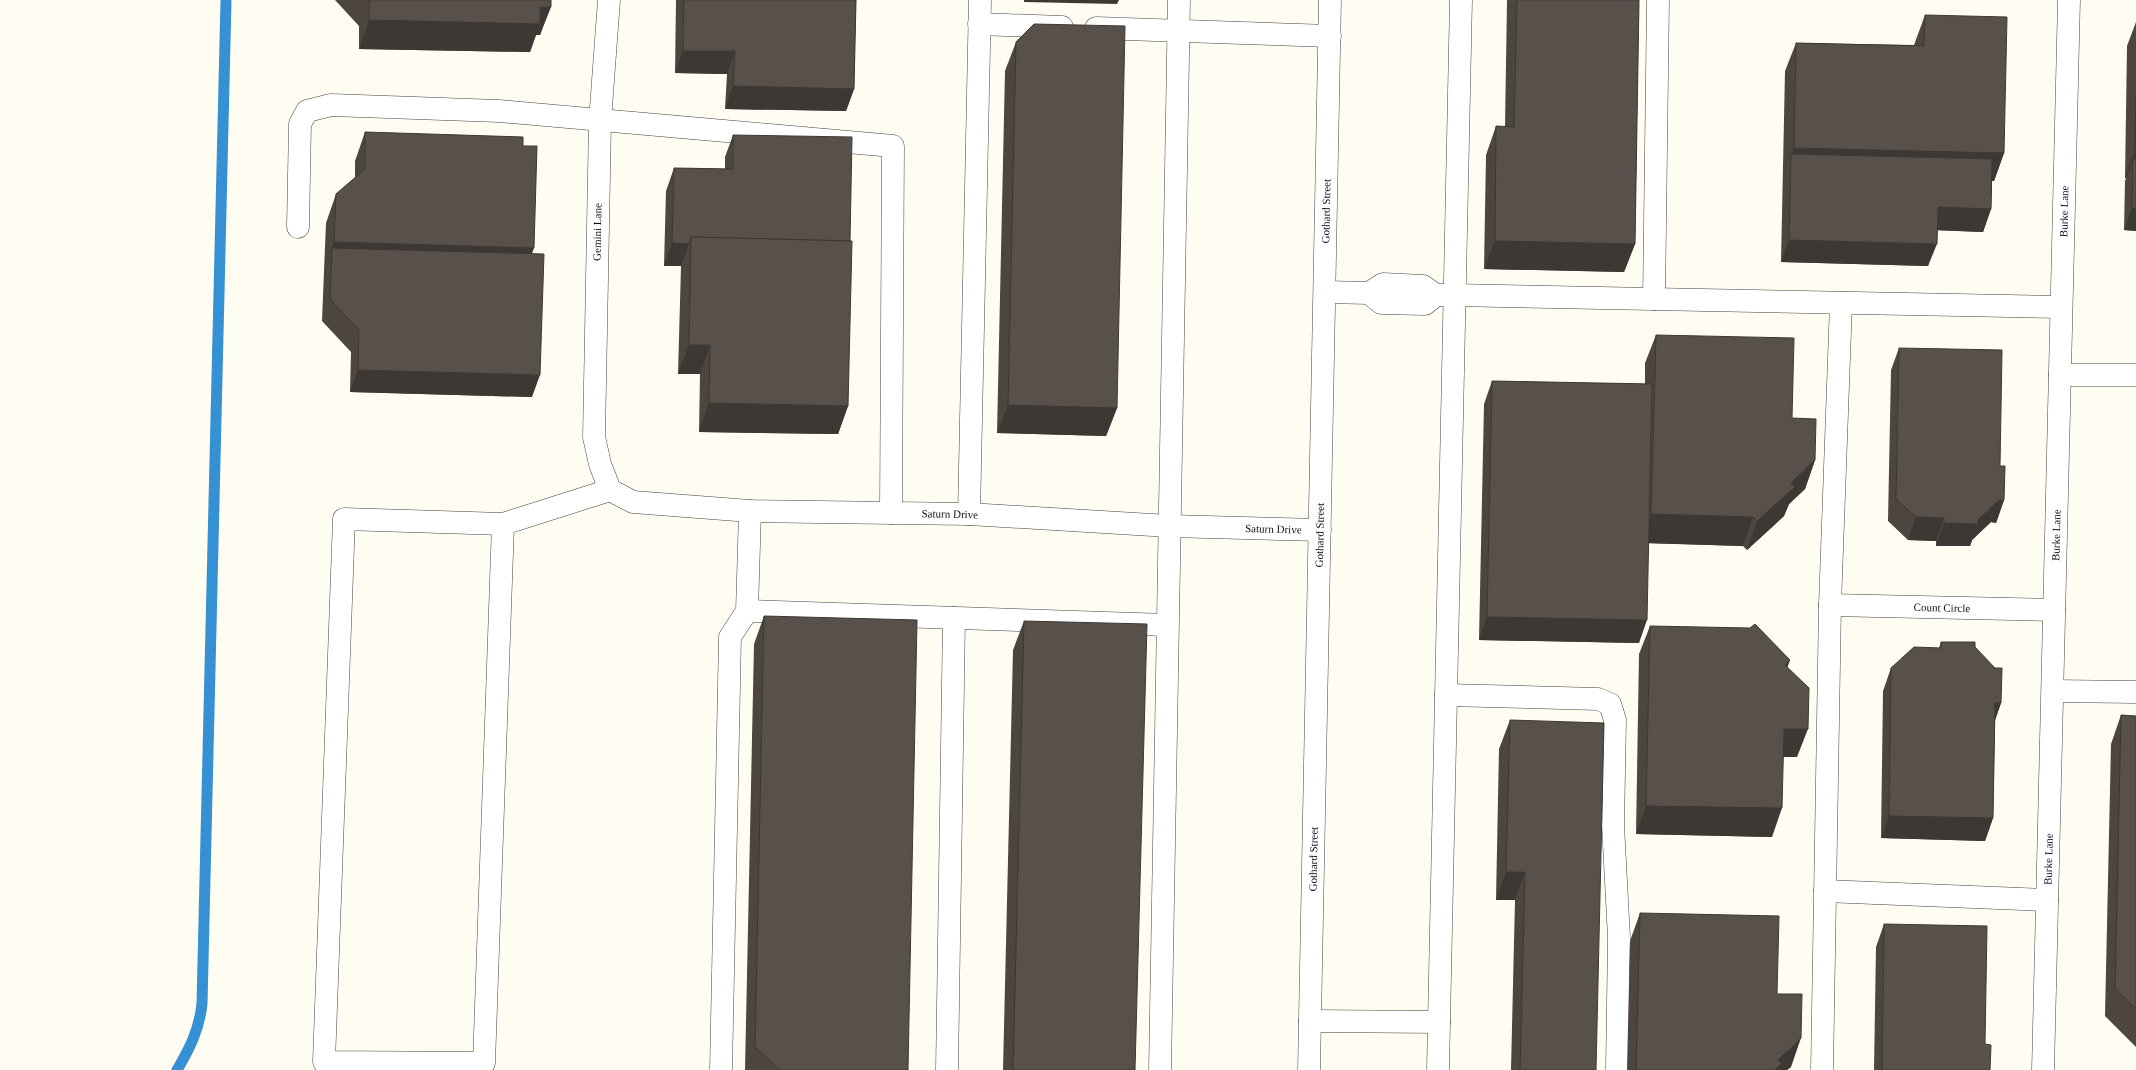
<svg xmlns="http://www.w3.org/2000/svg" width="2136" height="1070" font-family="Georgia,serif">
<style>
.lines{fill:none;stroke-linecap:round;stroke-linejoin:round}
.stream{stroke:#3690d4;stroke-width:11}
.minor-casing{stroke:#424242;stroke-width:23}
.minor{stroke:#fff;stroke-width:22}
.wall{fill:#4c4540}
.shaded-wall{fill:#3e3834}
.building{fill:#58504b;stroke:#3e3834}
.labels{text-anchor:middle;stroke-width:4;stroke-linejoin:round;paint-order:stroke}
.street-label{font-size:11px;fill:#0f0f0f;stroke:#fff}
</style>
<rect width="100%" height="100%" fill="#fffdf1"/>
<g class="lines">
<path class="stream" d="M177,1070C190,1048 199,1030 202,1004L226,0"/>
<defs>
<g id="minor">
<path id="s1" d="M609,0L600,121L594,437L600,464L610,490L633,502L750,511L969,514L1169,526L1320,530"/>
<path d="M979,24L1062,27"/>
<path d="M1096,28L1330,36"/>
<path d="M298,227L300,124L307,111L331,105L499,111L893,146L891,513"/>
<path d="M1325,292L1369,293L1383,284L1423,286L1436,295H1453L2061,307"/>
<path d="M1369,293L1381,303L1425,304L1436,295"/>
<path d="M1654,299L1658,0"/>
<path d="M2060,375H2136"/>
<path d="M969,514L980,0"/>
<path d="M503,524L344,519L324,1062L484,1063L503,524L610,490"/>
<path id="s2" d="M1830,605L2054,610"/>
<path d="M747,611L1167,625"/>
<path d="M2053,691L2136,692"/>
<path d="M1446,695L1598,699L1610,704L1615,720L1613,825L1619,938L1617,1070"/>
<path d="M1825,891L2047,900"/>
<path d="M1310,1021L1439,1022L1461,0"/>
<path d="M721,1070L730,637L747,611L750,511"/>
<path d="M947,1070L954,618"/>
<path d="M1160,1070L1179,0"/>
<path id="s3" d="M1309,1070L1330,0"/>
<path d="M1438,1070L1439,1022"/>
<path d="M1822,1070L1830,605L1841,303"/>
<path id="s4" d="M2043,1070L2069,0"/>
</g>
</defs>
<use href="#minor" class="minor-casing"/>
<use href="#minor" class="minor"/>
</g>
<g class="wall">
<path d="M335,0H551L540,35H536L530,52L359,49V26Z"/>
<path d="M676,0H856L854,89L846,111L725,109L727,74L675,73Z"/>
<path d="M1507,0H1639L1635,244L1624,272L1484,269L1486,155L1496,126L1505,127Z"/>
<path d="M1925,15L2004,153L1994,181H1992L1991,209L1983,232L1937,230L1928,266L1781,262L1785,71L1796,43L1914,45Z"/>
<path d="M2136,22V231L2124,230L2125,181L2126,178H2125L2127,46Z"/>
<path d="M1016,42L1117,408L1106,436L997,433L1005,71Z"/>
<path d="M365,132L523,146L532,254V397L350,392L351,352L322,321L324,271L326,223L336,194L355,178V161Z"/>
<path d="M733,135L850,241L848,406L838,434L699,432L700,374H678L681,266H664L666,191L674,168L725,169V157Z"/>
<path d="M1656,335L1792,418L1815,460L1805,489L1789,504L1784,516L1747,550L1743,546L1648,543L1639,643L1479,640L1484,404L1492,381L1645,384V363Z"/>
<path d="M1899,348L2000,466L2004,500L1996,523L1991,522L1972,540L1970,546H1936V541L1908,540L1888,521L1891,370Z"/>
<path d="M764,616L908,1070H745L754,644Z"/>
<path d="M1024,621L1135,1070H1003L1013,650Z"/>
<path d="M1650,626L1790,660L1787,667L1797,757H1783L1772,837L1636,834L1639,654Z"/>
<path d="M1941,642L1975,647L2001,703L1995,720L1993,818L1985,841L1881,838L1883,691L1891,668L1939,648Z"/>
<path d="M2121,715L2136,716V1047L2105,1016L2111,744Z"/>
<path d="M1510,720L1596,1070H1511L1515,900H1496L1499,749Z"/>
<path d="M1640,913L1777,994L1791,1067L1787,1070H1627L1630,941Z"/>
<path d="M1884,924L1985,1044L1990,1070H1874L1876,947Z"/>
</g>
<g class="shaded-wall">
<path d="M1024,0H1119L1117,4L1024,2Z"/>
<path d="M540,7H551L540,35H536L530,52L359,49L369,20Z"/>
<path d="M683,51H735L727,74L675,73Z"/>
<path d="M733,86L854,89L846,111L725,109Z"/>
<path d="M1794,148L2004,153L1994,181L1791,176V154Z"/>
<path d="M2135,150H2136V178L2133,159L2126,178H2125Z"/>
<path d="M1938,207L1991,209L1983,232L1930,230Z"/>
<path d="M2132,208H2136V231L2124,230Z"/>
<path d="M1789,240L1937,244L1928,266L1781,262Z"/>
<path d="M1495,241L1635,244L1624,272L1484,269Z"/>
<path d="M334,242L534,248L524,276L332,248Z"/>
<path d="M672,243L689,244L681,266H664Z"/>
<path d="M689,345H710L700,374H678Z"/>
<path d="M358,370L540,375L532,397L350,392Z"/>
<path d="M709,403L848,406L838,434L699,432Z"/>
<path d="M1008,405L1117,408L1106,436L997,433Z"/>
<path d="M1815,460L1805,489L1789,504L1784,516L1747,550L1757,521L1791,483Z"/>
<path d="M1999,500H2004L1996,523L1991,522L1972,540L1970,546H1936L1944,523L1978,520Z"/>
<path d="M1651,514L1753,517L1743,546L1641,543Z"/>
<path d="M1916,517L1944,518L1936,541L1908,540Z"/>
<path d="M1487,617L1647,620L1639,643L1479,640Z"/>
<path d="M1790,660L1780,688L1785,665Z"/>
<path d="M1995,703H2001L1993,726Z"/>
<path d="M1784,729H1808L1797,757H1773Z"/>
<path d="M1646,806L1782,808L1772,837L1636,834Z"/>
<path d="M1889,816L1993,818L1985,841L1881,838Z"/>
<path d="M1506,872H1525L1515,900H1496Z"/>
<path d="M1801,1038L1791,1067L1787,1070H1774L1778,1060Z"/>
</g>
<g class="building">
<path d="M370,0H551V7H540V24L369,20Z"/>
<path d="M684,0H856L854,89L733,86L735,51H683Z"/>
<path d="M1517,0H1639L1635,244L1495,241L1496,126L1514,127Z"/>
<path d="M1925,15L2007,17L2004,153L1794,148L1796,43L1924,46Z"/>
<path d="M1034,24L1125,26L1117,408L1008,405L1016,42Z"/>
<path d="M2136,97V150H2135Z"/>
<path d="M365,132L523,137V146H537L534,248L334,242L336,194L365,169Z"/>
<path d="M733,135L852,137L850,241L691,237L689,244L672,243L674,168L733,169Z"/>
<path d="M1791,154L1992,159L1991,209L1938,207L1937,244L1789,240Z"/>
<path d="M2133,159H2136V208H2132Z"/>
<path d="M691,237L852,241L848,406L709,403L710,345H689Z"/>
<path d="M332,248L544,254L540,375L358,370L359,330L330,299Z"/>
<path d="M1656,335L1794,338L1792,418L1816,419L1815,460L1791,483L1795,487L1757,521L1753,517L1651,514Z"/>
<path d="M1899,348L2002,350L2000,466H2005L2004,500H1999L1978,520V524L1944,523V518L1916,517L1896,499Z"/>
<path d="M1492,381L1652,384L1647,620L1487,617Z"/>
<path d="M764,616L917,620L908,1070H780L755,1047Z"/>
<path d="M1024,621L1147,624L1135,1070H1013Z"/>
<path d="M1755,624L1790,660L1785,665L1809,688L1808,729H1784L1782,808L1646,806L1650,626L1750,628Z"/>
<path d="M1941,642H1975V647L1995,668H2002L2001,703H1995L1993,818L1889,816L1891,668L1914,647L1941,648Z"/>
<path d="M2121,715L2136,716V1009L2115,988Z"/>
<path d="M1510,720L1604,723L1596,1070H1520L1525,872H1506Z"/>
<path d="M1640,913L1779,916L1777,994H1802L1801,1038L1778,1060L1782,1063L1775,1070H1636Z"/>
<path d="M1884,924L1987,926L1985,1044L1991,1045L1990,1070H1882Z"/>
</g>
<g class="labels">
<g class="street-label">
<text dy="4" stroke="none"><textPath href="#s3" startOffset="859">Gothard Street</textPath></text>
<text dy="4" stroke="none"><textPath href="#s4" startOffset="859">Burke Lane</textPath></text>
<text transform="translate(597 232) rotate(-89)" y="4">Gemini Lane</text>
<text dy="4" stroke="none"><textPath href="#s1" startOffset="836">Saturn Drive</textPath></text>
<text dy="4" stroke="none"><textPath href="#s1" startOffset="1160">Saturn Drive</textPath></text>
<text dy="4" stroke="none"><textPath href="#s3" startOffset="535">Gothard Street</textPath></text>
<text dy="4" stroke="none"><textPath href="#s4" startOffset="535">Burke Lane</textPath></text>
<text dy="4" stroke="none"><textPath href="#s2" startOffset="112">Count Circle</textPath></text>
<text dy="4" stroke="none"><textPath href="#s3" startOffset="211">Gothard Street</textPath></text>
<text dy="4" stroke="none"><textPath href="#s4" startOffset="211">Burke Lane</textPath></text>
</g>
</g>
</svg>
